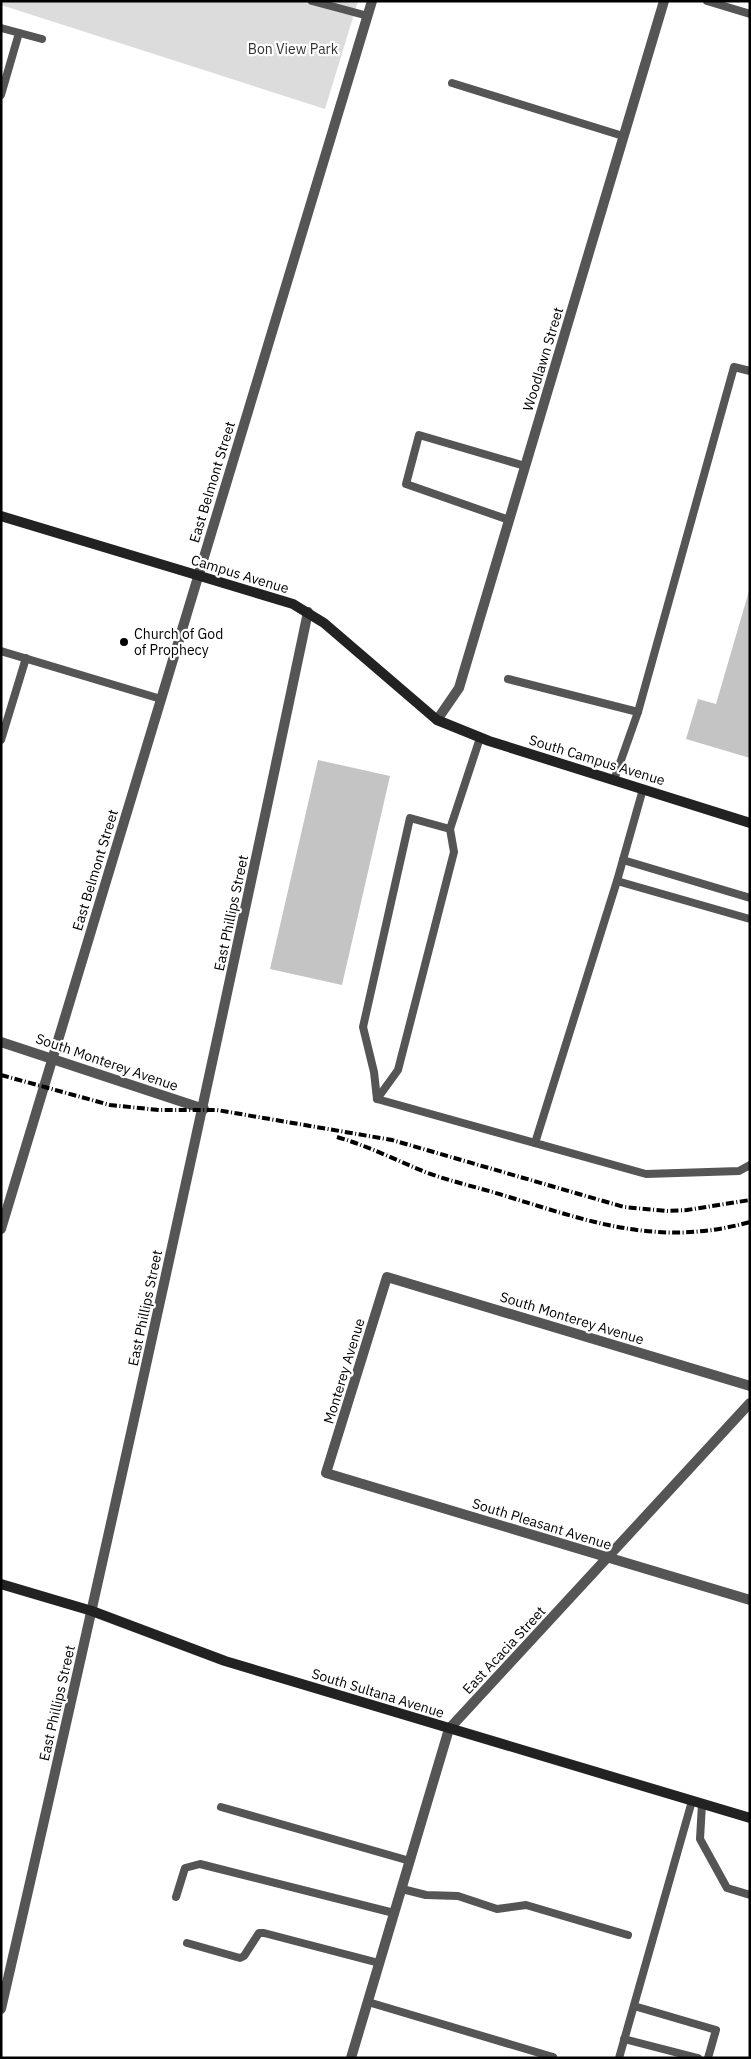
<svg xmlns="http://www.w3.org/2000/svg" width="751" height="2059" font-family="'IBM Plex Sans',sans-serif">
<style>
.green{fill:#dcdcdc}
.building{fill:#c4c4c4}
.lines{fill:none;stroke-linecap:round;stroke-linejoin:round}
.lane{stroke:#555;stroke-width:8}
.street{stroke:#555;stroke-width:10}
.secondary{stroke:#222;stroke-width:10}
.rail{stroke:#000;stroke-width:4;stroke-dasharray:8 2.5 1 2.5;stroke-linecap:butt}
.poi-dot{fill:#000;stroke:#fff;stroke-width:2}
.labels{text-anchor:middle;stroke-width:4.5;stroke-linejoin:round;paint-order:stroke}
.park-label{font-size:14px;fill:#333;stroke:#fff}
.street-label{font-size:14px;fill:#000;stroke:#fff}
.poi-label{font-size:14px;fill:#000;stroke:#fff;text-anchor:start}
</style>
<rect width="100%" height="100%" fill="#fff"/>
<path class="green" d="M1,1H358L325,109L1,5Z"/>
<g class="building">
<path d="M749,591H750V758L686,739L698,699L716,704Z"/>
<path d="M318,760L390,776L342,985L270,969Z"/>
</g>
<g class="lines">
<g class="lane">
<path d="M312,1L368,16"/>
<path d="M707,1L750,14"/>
<path d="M1,28L42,39"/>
<path d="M452,83L623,136"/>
<path d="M1,95L19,33"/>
<path d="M509,520L406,484L419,435L525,466"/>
<path d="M1,651L161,699"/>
<path d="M508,679L638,712L614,780"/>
<path d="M638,712L734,367L750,371"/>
<path d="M480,738L450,829L410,818L363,1027L374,1072L377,1099L646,1174L739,1171L750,1165"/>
<path d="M1,740L26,658"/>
<path d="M623,860L750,898"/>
<path d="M617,881L643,789"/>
<path d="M377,1099L398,1070L454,852L450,829"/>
<path d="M535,1143L617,881L750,919"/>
<path d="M702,1804L700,1839L727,1888L750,1895"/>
<path d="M221,1807L410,1861"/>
<path d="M402,1889L426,1895L458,1896L497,1909L526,1905L628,1935"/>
<path d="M176,1897L185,1868L200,1864L394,1913"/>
<path d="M187,1943L240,1958L244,1956L259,1933H264L379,1963"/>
<path d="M368,2002L553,2057"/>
<path d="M634,2006L716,2030L708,2058"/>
<path d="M624,2039L698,2058"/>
<path d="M619,2058L692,1801"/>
</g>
<g class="street">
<path d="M437,720L459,688L664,1"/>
<path d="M1,1042L204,1109"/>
<path d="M1,1229L372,1"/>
<path d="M750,1386L387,1277L326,1473L750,1600"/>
<path d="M1,2009C108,1544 210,1079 308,612"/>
<path d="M351,2058L449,1729L750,1403"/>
</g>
<g class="secondary">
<path d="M1,516L293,604L324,623L437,720L489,741L750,823"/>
<path d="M1,1584L92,1611L225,1661L750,1818"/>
</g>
<g class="rail">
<path d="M1,1075L110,1105L159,1110H217L392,1140L624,1207L668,1211L687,1210L750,1200"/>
<path d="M337,1137C368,1146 396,1160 425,1172C452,1182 481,1188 509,1197C594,1223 660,1247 750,1222"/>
</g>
</g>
<circle class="poi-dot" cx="124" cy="642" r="5"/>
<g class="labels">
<g class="park-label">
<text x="293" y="54">Bon View Park</text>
</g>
<g class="street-label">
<text transform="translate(543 359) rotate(-73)" y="5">Woodlawn Street</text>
<text transform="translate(212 482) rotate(-73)" y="5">East Belmont Street</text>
<text transform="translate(240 574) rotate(17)" y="5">Campus Avenue</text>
<text transform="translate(597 760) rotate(17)" y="5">South Campus Avenue</text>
<text transform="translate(95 870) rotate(-73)" y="5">East Belmont Street</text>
<text transform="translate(231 913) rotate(-78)" y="5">East Phillips Street</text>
<text transform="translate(107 1062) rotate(19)" y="5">South Monterey Avenue</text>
<text transform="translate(145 1308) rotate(-78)" y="5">East Phillips Street</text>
<text transform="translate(572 1318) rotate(17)" y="5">South Monterey Avenue</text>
<text transform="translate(344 1371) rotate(-73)" y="5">Monterey Avenue</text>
<text transform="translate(542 1524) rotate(17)" y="5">South Pleasant Avenue</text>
<text transform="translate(504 1650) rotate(-47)" y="5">East Acacia Street</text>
<text transform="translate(378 1693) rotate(17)" y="5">South Sultana Avenue</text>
<text transform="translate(57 1703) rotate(-77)" y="5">East Phillips Street</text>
</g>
<g class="poi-label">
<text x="134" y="639">Church of God<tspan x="134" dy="16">of Prophecy</tspan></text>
</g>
</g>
<rect width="751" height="2059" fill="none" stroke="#000000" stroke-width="5"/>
</svg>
